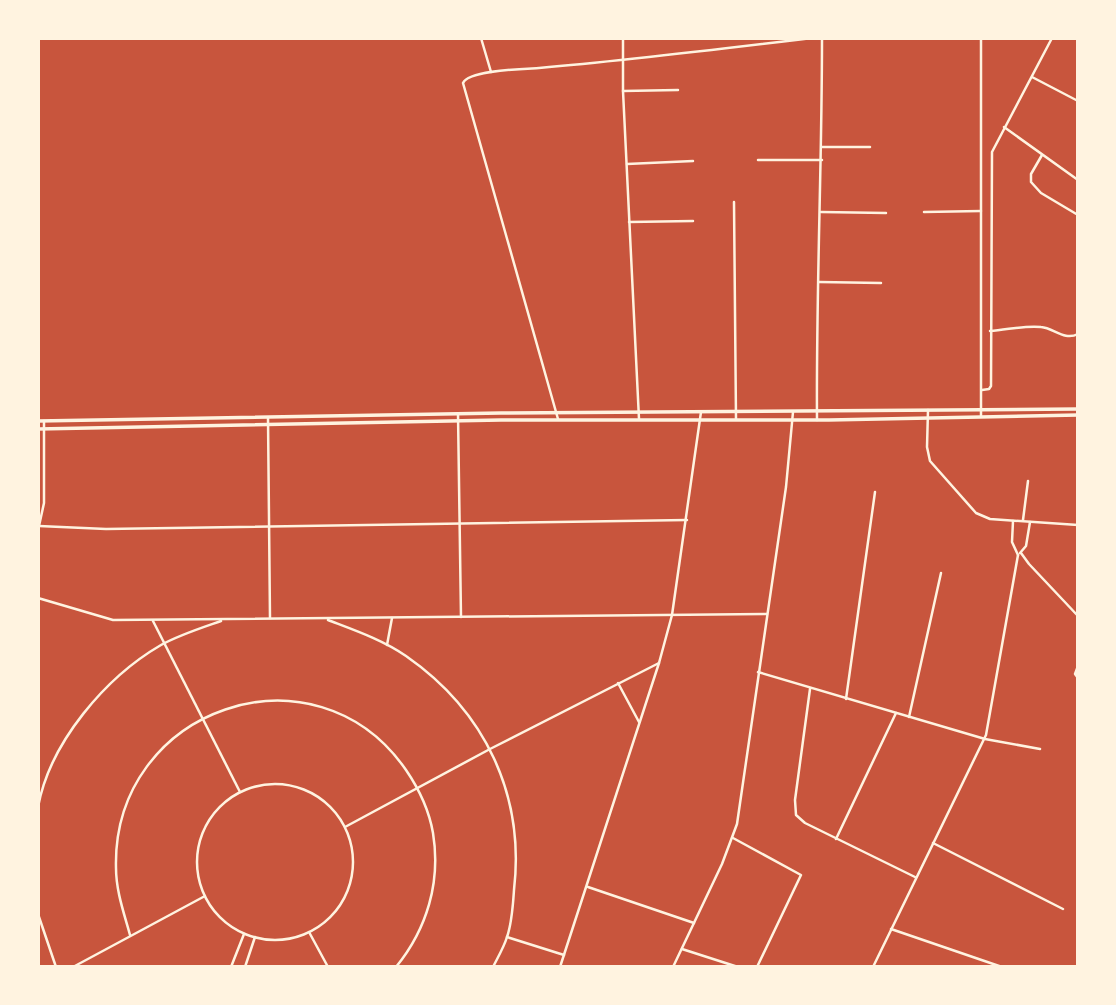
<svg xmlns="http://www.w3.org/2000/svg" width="1116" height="1005" font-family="'Nunito Sans',sans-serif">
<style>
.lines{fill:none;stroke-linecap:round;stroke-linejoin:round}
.minor{stroke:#fff3e0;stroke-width:2.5}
.tertiary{stroke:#fff3e0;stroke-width:3.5}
</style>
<rect width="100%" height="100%" fill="#c8553d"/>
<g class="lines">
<g class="minor">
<path d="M481,38L491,72"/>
<path d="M623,38V91L639,419"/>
<path d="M1032,77L1078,101"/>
<path d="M623,91L678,90"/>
<path d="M1004,127L1078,180"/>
<path d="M822,147H870"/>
<path d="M1042,155L1031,174V182L1041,193L1078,215"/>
<path d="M758,160H822"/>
<path d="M627,164L693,161"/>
<path d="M734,202L736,419"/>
<path d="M821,212L886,213"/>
<path d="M924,212L981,211"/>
<path d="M629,222L693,221"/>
<path d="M819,282L881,283"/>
<path d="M990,331C1007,330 1025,325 1041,327C1054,328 1064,341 1078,334"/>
<path d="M982,390L989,389L991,386L992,152L1052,38"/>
<path d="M928,410L927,447L930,461L976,513L990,519L1078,525"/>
<path d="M458,414L461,617"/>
<path d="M981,416V38"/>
<path d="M268,418L270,618"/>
<path d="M558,419L463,83C469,70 524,69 539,68C631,60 721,49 812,38"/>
<path d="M817,420C816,293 822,166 822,38"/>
<path d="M1023,520L1028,481"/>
<path d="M1013,521L1012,542L1018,555"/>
<path d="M39,526L106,529L687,520"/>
<path d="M39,526L44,503V421"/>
<path d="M1020,553L1026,546L1030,522"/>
<path d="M1021,553L1029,564L1078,616"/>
<path d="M38,598L113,620L767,614"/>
<path d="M328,620C354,630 383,640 406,656C485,711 525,795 514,890C513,905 512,923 507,937C504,947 498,957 493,967"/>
<path d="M153,621L240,792"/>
<path d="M387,645L392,618"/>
<path d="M1078,666L1075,674L1078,678"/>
<path d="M758,672L985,739L1040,749"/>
<path d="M618,683L639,722"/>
<path d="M810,689L795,800L796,815L805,823L915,877"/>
<path d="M846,699L875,492"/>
<path d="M909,717L941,573"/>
<circle cx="275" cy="862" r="78"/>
<path d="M38,807C50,742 106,677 161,645C179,635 201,628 221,621"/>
<path d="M345,827L490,749L659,663"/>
<path d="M733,838L801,875L757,967"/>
<path d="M836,839L896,713"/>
<path d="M933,843L1063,909"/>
<path d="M588,887L694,923"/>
<path d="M38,914L56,967"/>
<path d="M891,929L1002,967"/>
<path d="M309,932L328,967"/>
<path d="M130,935C124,913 116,891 116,868C112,708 315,638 406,770C419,789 429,810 433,833C441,882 427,929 396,967"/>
<path d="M507,937L564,955"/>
<path d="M682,949L738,967"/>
<path d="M73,967L205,896"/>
<path d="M231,967L244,934"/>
<path d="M245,967L255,937"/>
<path d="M560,967L659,663L672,615L701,412"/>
<path d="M673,967L722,864L737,824L786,487L793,412"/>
<path d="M873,967L986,735L1018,555"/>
</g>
<g class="tertiary">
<path d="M38,421L501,413L1078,409"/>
<path d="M38,429L501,420H829L1078,415"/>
</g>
</g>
<rect width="1116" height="1005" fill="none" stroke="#fff3e0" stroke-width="80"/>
</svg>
